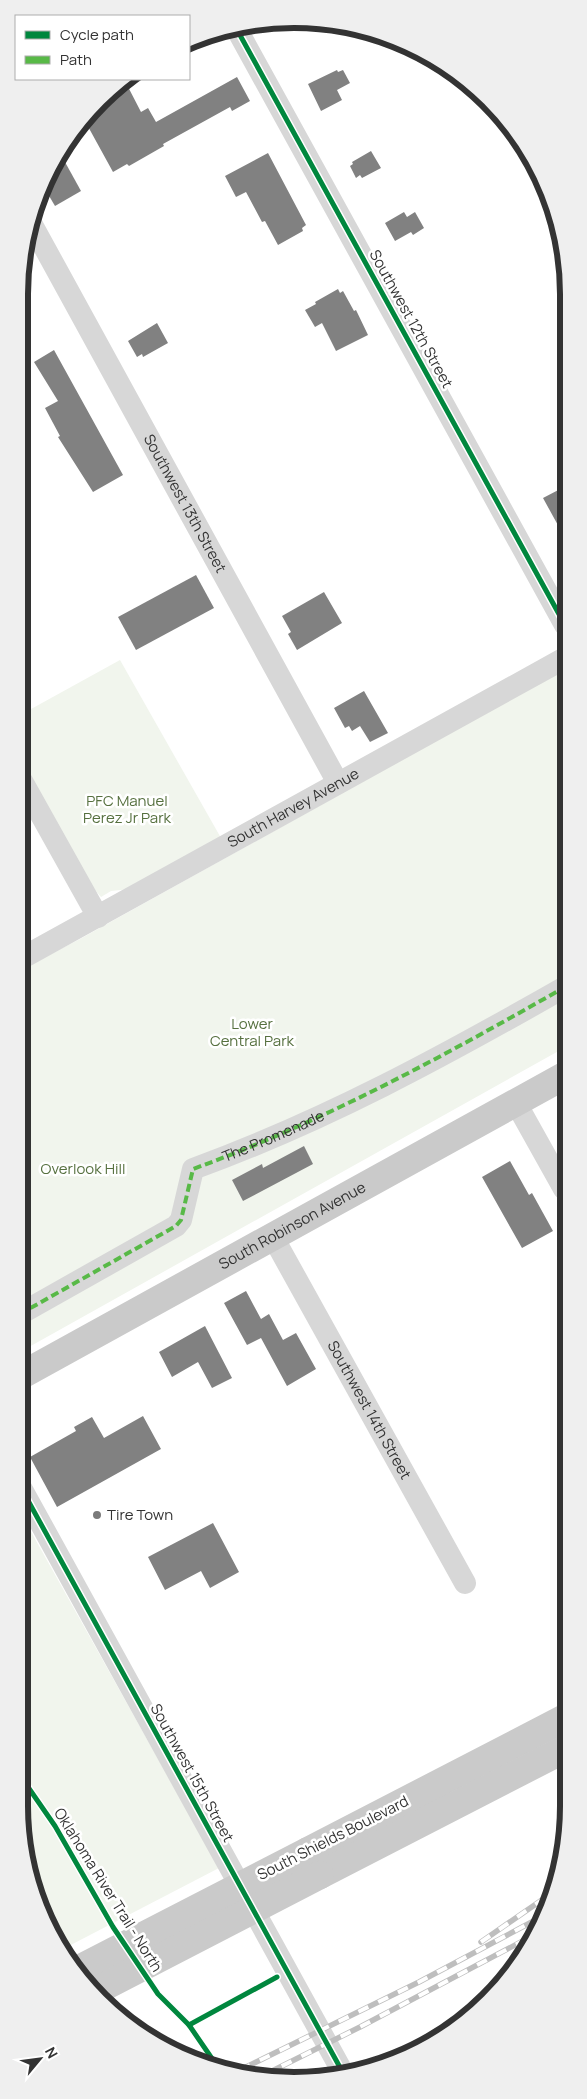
<svg xmlns="http://www.w3.org/2000/svg" width="587" height="2099" font-family="Manrope,sans-serif">
<style>
.green{fill:#f1f5ed}
.building{fill:#818181}
.lines{fill:none;stroke-linecap:round;stroke-linejoin:round}
.minor{stroke:#d7d7d7;stroke-width:22}
.major{stroke:#cacaca;stroke-width:28}
.rail-casing{stroke:#bebebe;stroke-width:5.5}
.rail{stroke:#fff;stroke-width:4;stroke-dasharray:11;stroke-linecap:butt}
.major-bridge{stroke:#cacaca;stroke-width:28}
.quiet{stroke:#58b947;stroke-width:4;stroke-dasharray:8 4;stroke-linecap:butt}
.cycleway-casing{stroke:#fff;stroke-width:8}
.cycleway{stroke:#00873e;stroke-width:5}
.poi-dot{fill:#7a7a7a;stroke:#fff;stroke-width:2}
.labels{text-anchor:middle;stroke-width:5;stroke-linejoin:round;paint-order:stroke}
.street-label{font-size:15px;fill:#333;stroke:#fff}
.park-label{font-size:15px;fill:#56703f;stroke:#fff}
.poi-label{font-size:15px;fill:#333;stroke:#fff;text-anchor:start}
.rim{fill:none;stroke:#333;stroke-width:6}
</style>
<rect width="100%" height="100%" fill="#fff"/>
<g class="green">
<path d="M120,660L221,838L130,889L111,891L101,897L90,884L22,760V714Z"/>
<path d="M565,669L564,1048L20,1352L22,969L80,939Z"/>
<path d="M20,1512L219,1868L63,1949L40,1910L19,1805Z"/>
</g>
<g class="building">
<path d="M337,70L338,72L343,70L350,83L337,90L342,100L321,111L308,84Z"/>
<path d="M237,77L250,101L232,111L230,107L163,144L164,146L129,166L127,164L113,172L85,121L125,81L141,112L148,108L156,122Z"/>
<path d="M371,151L381,168L362,178L360,175L356,178L350,166L353,164L352,162Z"/>
<path d="M60,153L81,191L55,206L45,189Z"/>
<path d="M268,153L306,225L302,228L303,231L278,245L265,221L262,222L246,192L236,197L225,176Z"/>
<path d="M404,212L407,217L415,212L424,228L413,235L411,232L395,241L385,223Z"/>
<path d="M338,289L340,293L343,291L354,311L356,310L368,335L336,351L322,323L315,327L305,310L316,304L315,302Z"/>
<path d="M157,323L168,343L143,357L142,354L137,357L128,341Z"/>
<path d="M54,350L123,475L93,492L58,437L60,436L45,408L58,401L34,362Z"/>
<path d="M566,486L565,516V538L543,498Z"/>
<path d="M196,575L214,608L136,650L118,617Z"/>
<path d="M324,592L342,623L297,650L288,634L291,632L282,616Z"/>
<path d="M364,691L388,733L370,742L360,726L352,731L349,726L345,728L334,708Z"/>
<path d="M304,1146L313,1164L243,1201L232,1180L262,1164L263,1168Z"/>
<path d="M510,1161L529,1195L532,1193L553,1231L522,1248L482,1177Z"/>
<path d="M246,1291L261,1319L269,1314L283,1340L296,1333L316,1369L287,1386L261,1338L247,1345L224,1303Z"/>
<path d="M205,1326L232,1378L212,1388L198,1362L172,1377L159,1352Z"/>
<path d="M143,1416L161,1449L57,1507L30,1457L76,1431L74,1427L92,1417L104,1438Z"/>
<path d="M213,1523L239,1572L210,1588L201,1571L165,1590L148,1557Z"/>
</g>
<g class="lines">
<g class="minor">
<path d="M235,26L565,625"/>
<path id="s1" d="M31,223L338,783"/>
<path d="M22,781L98,917"/>
<path id="s2" d="M22,958L565,658"/>
<path d="M516,1103L564,1189"/>
<path id="s3" d="M273,1237L465,1583"/>
<path id="s4" d="M20,1314L176,1226L181,1220L193,1169C325,1121 444,1056 565,987"/>
<path d="M20,1486L342,2071"/>
</g>
<g class="major">
<path id="s5" d="M20,1376L564,1076"/>
<path d="M308,1851L563,1719"/>
<path d="M320,1875L563,1750"/>
</g>
<defs>
<g id="rail">
<path d="M481,1942L549,1895"/>
<path d="M240,2070L419,1982L541,1917"/>
<path d="M262,2076L360,2027L534,1935"/>
</g>
</defs>
<use href="#rail" class="rail-casing"/>
<use href="#rail" class="rail"/>
<g class="major-bridge">
<path d="M77,1970L308,1851"/>
<path d="M94,1992L320,1875"/>
</g>
<path class="quiet" d="M20,1314L176,1226L181,1220L193,1169C325,1121 444,1056 565,987"/>
<defs>
<g id="cycleway">
<path d="M235,26L565,625"/>
<path d="M20,1486L342,2071"/>
<path d="M19,1774L55,1826L113,1927L158,1994L189,2025L215,2063"/>
<path d="M189,2025L277,1977"/>
</g>
</defs>
<use href="#cycleway" class="cycleway-casing"/>
<use href="#cycleway" class="cycleway"/>
</g>
<circle class="poi-dot" cx="97" cy="1515" r="5"/>
<g class="labels">
<g class="street-label">
<text transform="translate(411 319) rotate(61)" y="5">Southwest 12th Street</text>
<text dy="5" stroke="none"><textPath href="#s1" startOffset="320">Southwest 13th Street</textPath></text>
<text dy="5" stroke="none"><textPath href="#s2" startOffset="310">South Harvey Avenue</textPath></text>
<text dy="5" stroke="none"><textPath href="#s4" startOffset="326">The Promenade</textPath></text>
<text dy="5" stroke="none"><textPath href="#s5" startOffset="311">South Robinson Avenue</textPath></text>
<text dy="5" stroke="none"><textPath href="#s3" startOffset="198">Southwest 14th Street</textPath></text>
<text transform="translate(192 1773) rotate(61)" y="5">Southwest 15th Street</text>
<text transform="translate(333 1838) rotate(-27)" y="5">South Shields Boulevard</text>
<text transform="translate(108 1890) rotate(58)" y="5">Oklahoma River Trail - North</text>
</g>
<g class="park-label">
<text x="127" y="806">PFC Manuel<tspan x="127" dy="17">Perez Jr Park</tspan></text>
<text x="252" y="1029">Lower<tspan x="252" dy="17">Central Park</tspan></text>
<text x="83" y="1174">Overlook Hill</text>
</g>
<g class="poi-label">
<text x="107" y="1520">Tire Town</text>
</g>
</g>
<path d="M0 0H587V2099H0ZM294 28H294A266 266 0 0 1 560 294V1806A266 266 0 0 1 294 2072H294A266 266 0 0 1 28 1806V294A266 266 0 0 1 294 28Z" fill="#efefef" fill-rule="evenodd"/>
<path class="rim" d="M294 28H294A266 266 0 0 1 560 294V1806A266 266 0 0 1 294 2072H294A266 266 0 0 1 28 1806V294A266 266 0 0 1 294 28Z"/>
<rect x="15" y="15" width="175" height="65" fill="#ffffff" stroke="#adadad"/>
<rect x="25" y="31" width="25" height="8" fill="#00873e" stroke="#adadad"/>
<text x="60" y="40" font-size="15" fill="#333333">Cycle path</text>
<rect x="25" y="56" width="25" height="8" fill="#58b947" stroke="#adadad"/>
<text x="60" y="65" font-size="15" fill="#333333">Path</text>
<g transform="translate(40 2059) rotate(61)" stroke="#ffffff" stroke-width="4" paint-order="stroke">
<path d="M0-4L9 19L0 12L-9 19Z" fill="#333333"/>
<text y="-8" font-size="14" font-weight="bold" text-anchor="middle" fill="#333333">N</text>
</g>
</svg>
